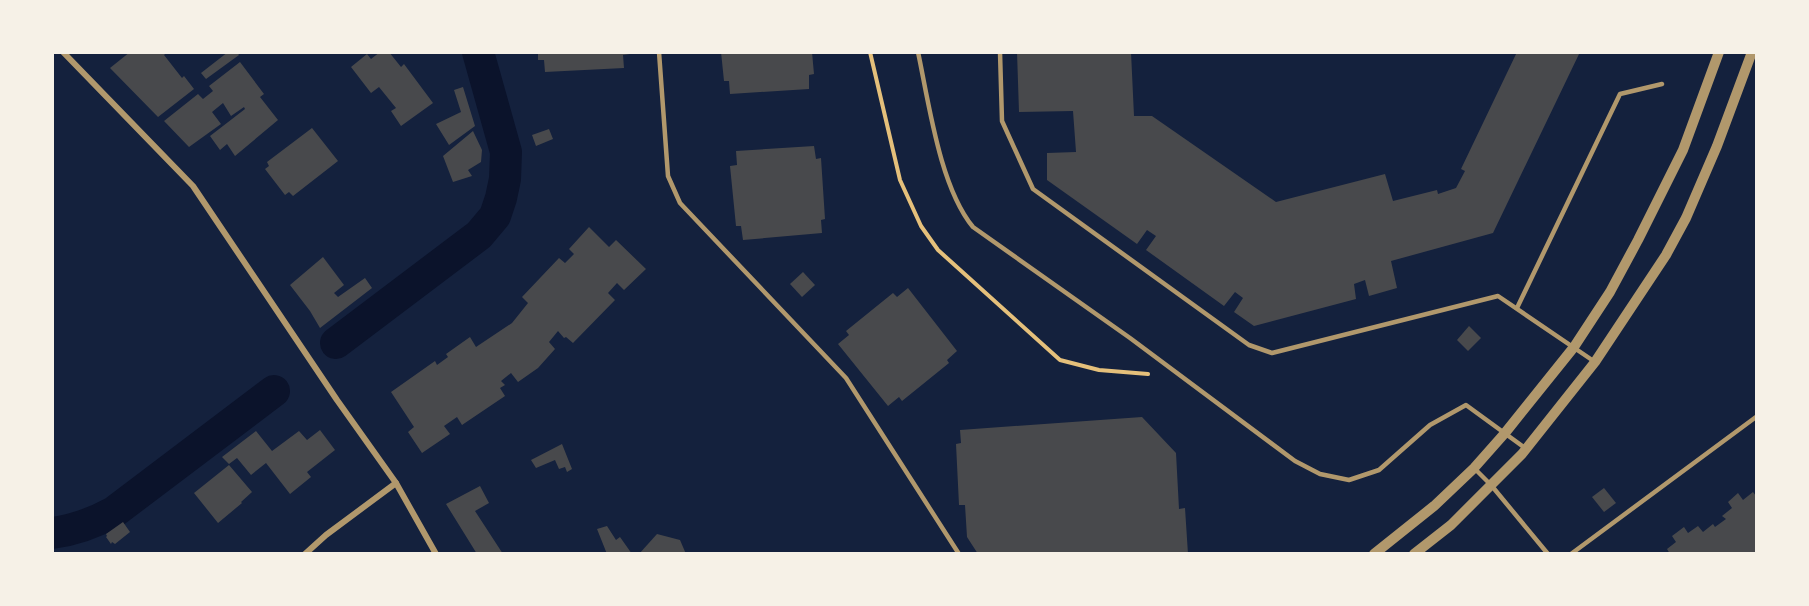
<svg xmlns="http://www.w3.org/2000/svg" width="1809" height="606" font-family="Poppins,sans-serif">
<style>
.lines{fill:none;stroke-linecap:round;stroke-linejoin:round}
.canal{stroke:#0b132b;stroke-width:32}
.building{fill:#48494c}
.path{stroke:#e5c07b;stroke-width:4}
.service{stroke:#b1986c;stroke-width:4.5}
.minor{stroke:#b1986c;stroke-width:6}
.tertiary{stroke:#b1986c;stroke-width:10}
</style>
<rect width="100%" height="100%" fill="#14213d"/>
<g class="lines">
<g class="canal">
<path d="M336,343L479,235L495,216L501,198L505,179L506,152L478,52"/>
<path d="M52,533C75,530 94,523 114,512L274,391"/>
</g>
</g>
<g class="building">
<path d="M130,52H167L164,55L182,78L184,76L194,89L158,117L110,68Z"/>
<path d="M228,52H237L239,55L206,79L201,73Z"/>
<path d="M380,52H389L401,67L404,64L433,103L401,126L391,111L396,108L379,87L371,93L351,67L367,54L371,59Z"/>
<path d="M538,52H630V54L623,55L624,68L545,72L544,60H538Z"/>
<path d="M721,52H812L814,74L809,75V89L730,94L729,81H724Z"/>
<path d="M1017,52H1131L1134,116H1152L1276,202L1385,174L1393,201L1437,190L1438,194L1456,188L1465,171L1461,169L1517,52H1580L1493,233L1391,261L1397,288L1369,296L1365,280L1354,284L1356,299L1254,326L1234,312L1243,298L1235,292L1224,306L1146,250L1156,236L1147,230L1137,244L1047,180V153L1076,152L1073,111L1019,112Z"/>
<path d="M240,62L264,94L260,97L278,120L235,156L227,144L220,150L210,136L245,109L244,107L231,116L223,103L212,112L221,124L189,147L164,121L198,94L203,99L213,91L209,86Z"/>
<path d="M463,87L475,126L449,145L436,124L461,112L454,90Z"/>
<path d="M312,128L338,161L293,196L289,192L285,195L265,169L269,166L267,162Z"/>
<path d="M549,129L553,139L536,146L532,135Z"/>
<path d="M473,131L482,150L481,162L468,170L472,176L453,182L443,156Z"/>
<path d="M814,146L816,159L821,158L825,219L821,220L822,233L743,240L741,226H736L730,166L737,165L736,151Z"/>
<path d="M589,227L609,247L616,240L646,269L624,290L617,283L608,293L615,300L573,343L566,337L564,338L558,331L549,342L555,349L538,368L518,382L511,373L501,381L505,385L500,388L505,396L462,425L457,417L444,426L450,434L422,453L408,432L414,427L391,392L435,361L437,365L448,357L446,354L470,337L476,347L512,323L528,303L522,297L559,258L565,263L574,254L569,249Z"/>
<path d="M323,257L344,285L334,293L338,297L365,278L372,288L320,328L310,311L290,285Z"/>
<path d="M803,272L815,285L802,297L790,284Z"/>
<path d="M908,288L957,351L947,360L949,363L902,401L899,397L888,406L838,344L849,335L846,331L893,293L897,297Z"/>
<path d="M1469,326L1481,338L1468,351L1457,340Z"/>
<path d="M1142,417L1176,453L1179,509L1185,508L1188,554H978L967,537L965,505H959L956,444L961,443L960,430Z"/>
<path d="M320,430L335,450L307,472L311,477L290,494L266,463L251,475L237,458L229,464L222,457L256,431L272,451L299,431L307,440Z"/>
<path d="M562,444L572,469L567,472L565,467L559,469L555,460L536,468L531,460Z"/>
<path d="M229,465L252,492L241,502L242,503L218,523L194,493Z"/>
<path d="M480,486L489,503L475,511L503,554H477L446,504Z"/>
<path d="M1604,488L1616,503L1604,512L1592,497Z"/>
<path d="M1753,492L1756,496V554H1670L1667,549L1676,542L1672,536L1684,527L1688,533L1698,526L1703,532L1713,524L1715,527L1726,519L1722,516L1732,508L1728,502L1738,493L1743,500Z"/>
<path d="M123,522L130,532L115,544L112,542L111,544L106,537L107,536L106,534Z"/>
<path d="M607,526L616,540L620,537L632,554H607L597,529Z"/>
<path d="M657,534L680,540L686,554H639Z"/>
</g>
<g class="lines">
<path class="path" d="M870,52L900,180L921,226L938,250L1060,360L1099,370L1148,374"/>
<g class="service">
<path d="M659,52L668,176L680,203L846,378L959,554"/>
<path d="M918,52C929,104 940,187 973,227L1130,338L1295,461L1320,474L1349,480L1379,470L1430,425L1466,405L1525,448"/>
<path d="M1000,52L1002,121L1033,189L1249,345L1272,353L1498,296L1595,362"/>
<path d="M1517,308L1620,94L1662,84"/>
<path d="M1474,468L1491,485L1548,554"/>
<path d="M1571,554L1756,417"/>
</g>
<g class="minor">
<path d="M63,52L193,186L337,400L396,483L436,554"/>
<path d="M305,554L326,535L396,483"/>
</g>
<g class="tertiary">
<path d="M1374,554L1434,506L1474,468L1505,433L1574,347L1610,292L1638,240L1683,150L1719,52"/>
<path d="M1414,554L1451,525L1522,454L1595,362L1666,255L1686,218L1717,146L1752,52"/>
</g>
</g>
<rect width="1809" height="606" fill="none" stroke="#f6f1e7" stroke-width="108"/>
</svg>
